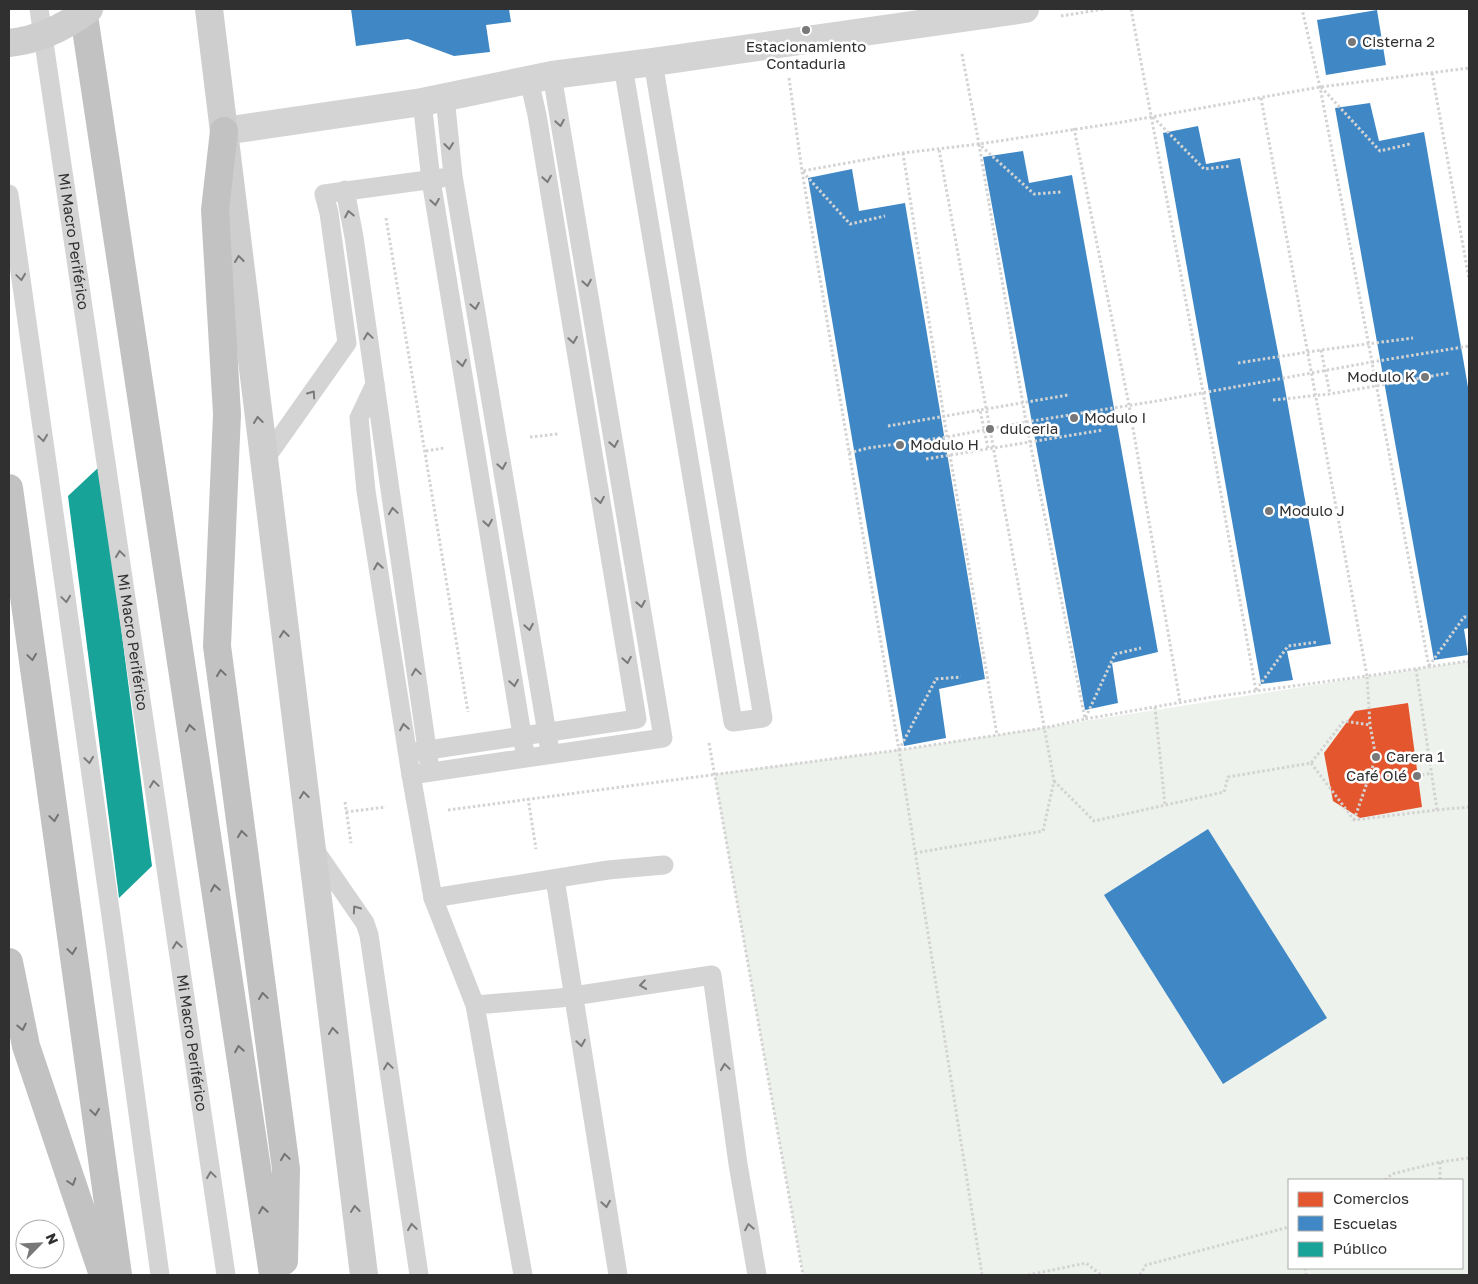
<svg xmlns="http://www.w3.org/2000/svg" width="1478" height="1284" font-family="'Golos Text',sans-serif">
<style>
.green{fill:#eef2ec;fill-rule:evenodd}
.shops{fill:#e4572e}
.schools{fill:#3f88c5}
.public{fill:#17a398}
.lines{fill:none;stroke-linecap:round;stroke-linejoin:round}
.path{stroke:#d3d3d3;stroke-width:3;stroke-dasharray:2.5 2.5;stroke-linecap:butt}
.lane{stroke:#d4d4d4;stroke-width:19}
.street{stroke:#d4d4d4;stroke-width:28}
.secondary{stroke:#cecece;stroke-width:28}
.highway{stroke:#c2c2c2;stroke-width:28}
.secondary-bridge{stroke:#cecece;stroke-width:28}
.oneway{stroke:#7a7a7a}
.oneway2{stroke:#777}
.oneway3{stroke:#727272}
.poi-dot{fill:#787878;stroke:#fff;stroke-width:2}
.labels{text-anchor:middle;stroke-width:5;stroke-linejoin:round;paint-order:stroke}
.poi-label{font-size:15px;fill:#303030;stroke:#fff;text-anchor:start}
.street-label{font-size:15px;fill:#303030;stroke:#fff}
</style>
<rect width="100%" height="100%" fill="#fff"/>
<path class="green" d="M1469,661V1275H803L714,774L899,750ZM1289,1180H1462V1268H1289Z"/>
<path class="shops" d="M1408,703L1422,807L1360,818L1333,801L1324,753L1355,711Z"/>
<g class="schools">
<path d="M351,9H509L511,22L486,25L490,52L454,56L408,39L356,46Z"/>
<path d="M1377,10L1386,65L1326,75L1317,20Z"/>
<path d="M1370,103L1379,141L1424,132L1469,393V628L1464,629L1468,655L1434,660L1335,108Z"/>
<path d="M1198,126L1206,164L1240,158L1283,378L1331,644L1287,651L1293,680L1261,684L1163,133Z"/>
<path d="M1023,151L1029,183L1072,175L1158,652L1112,663L1118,703L1085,710L983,157Z"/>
<path d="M852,169L859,211L905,203L985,679L939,689L946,738L904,746L808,178Z"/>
<path d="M1208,829L1327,1018L1223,1084L1104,895Z"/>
</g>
<path class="public" d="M100,466L152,866L119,898L68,496Z"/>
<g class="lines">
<g class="path">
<path d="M1131,9L1203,392L1256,691"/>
<path d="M1061,16L1104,9"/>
<path d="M962,54L979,144L1034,194L1061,192"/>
<path d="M1432,73L1469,279"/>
<path d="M789,78L802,171L850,224L885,216"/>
<path d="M1321,87L1380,151L1410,144"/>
<path d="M1261,98L1367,676L1212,697L1085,719L1026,422L979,144L1117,123L1320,87L1469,68"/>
<path d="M1153,117L1204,169L1230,166"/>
<path d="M1074,128L1129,405L1180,702"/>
<path d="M979,144L903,153L802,171L899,750L982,1275"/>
<path d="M903,153L947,437L997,735"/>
<path d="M386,218L468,712"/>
<path d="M1321,350L1330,394"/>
<path d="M1238,363L1321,350L1413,338"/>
<path d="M1273,400L1330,394L1449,373"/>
<path d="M888,426L980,410"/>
<path d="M530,437L558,434"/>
<path d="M988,448L980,410L1068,395"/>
<path d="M426,451L444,448"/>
<path d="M849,453L868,448L947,437L1026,422L1163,400L1372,362L1320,87L1302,9"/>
<path d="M926,459L1103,430"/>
<path d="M1429,666L1464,617H1469"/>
<path d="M1429,667L1372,362L1469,346"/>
<path d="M1256,690L1288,646L1318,642"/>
<path d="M1155,707L1165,805"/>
<path d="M709,743L803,1275"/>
<path d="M899,750L936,679L961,677"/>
<path d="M1311,763L1354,820L1437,810L1416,669"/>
<path d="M1417,776L1432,773"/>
<path d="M1054,781L1094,821L1224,792L1228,777L1311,763L1344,721L1370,725L1367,676L1468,661L1469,667"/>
<path d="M528,798L536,849"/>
<path d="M345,802L351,843"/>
<path d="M448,810L899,750L1044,728L1085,719L1115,654L1141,648"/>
<path d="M1437,810L1469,807"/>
<path d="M346,812L386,807"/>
<path d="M1354,820L1376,757L1370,725"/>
<path d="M915,853L1043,831L1054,781L939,149"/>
<path d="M1440,1162V1180"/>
<path d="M1385,1180L1392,1174L1440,1162L1469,1158"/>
<path d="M1305,1268L1306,1275"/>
<path d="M1028,1275L1086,1263L1101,1275"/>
<path d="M1140,1275L1146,1265L1289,1227"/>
</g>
<g class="lane">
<path id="s1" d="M39,9L226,1275"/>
<path d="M623,66L733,722L763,718L653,62"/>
<path d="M445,97L453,176L549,745"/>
<path d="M422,102L431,180L524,747"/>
<path d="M345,190L354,237L429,763"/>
<path d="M9,194L115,945L160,1275"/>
<path d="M375,384L359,418L366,491L411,775L433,898L475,1005L523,1275"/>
<path d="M263,462L347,343L329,213L324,194L442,178"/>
<path d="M408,753L637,719L537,115L529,80"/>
<path d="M411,775L663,738L552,75"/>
<path d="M314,849L365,923L369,935L419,1275"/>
<path d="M555,879L618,1275"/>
<path d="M433,898L608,870L664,865"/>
<path d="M475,1005L560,998L712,975L738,1164L757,1275"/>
</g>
<path class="street" d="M224,131L422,102L552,75L653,62L1025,9"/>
<path class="secondary" d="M209,9L364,1275"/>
<g class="highway">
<path d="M83,9L273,1275"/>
<path d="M224,131L215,210L227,414L217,646L286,1169L284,1261"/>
<path d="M9,488L118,1275"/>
<path d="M9,962L26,1046L103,1275"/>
</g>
<path class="secondary-bridge" d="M9,43C39,40 65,27 89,9"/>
</g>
<defs><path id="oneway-chevron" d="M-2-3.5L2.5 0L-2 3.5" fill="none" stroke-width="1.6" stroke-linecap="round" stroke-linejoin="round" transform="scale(1.25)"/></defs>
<g class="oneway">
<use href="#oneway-chevron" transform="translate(560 123) rotate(80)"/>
<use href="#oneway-chevron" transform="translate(449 146) rotate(83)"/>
<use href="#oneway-chevron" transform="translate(547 179) rotate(81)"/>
<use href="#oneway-chevron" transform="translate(435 202) rotate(81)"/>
<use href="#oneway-chevron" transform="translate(349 214) rotate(-101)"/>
<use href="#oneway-chevron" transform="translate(21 277) rotate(82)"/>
<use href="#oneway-chevron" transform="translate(587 283) rotate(80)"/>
<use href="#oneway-chevron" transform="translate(475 306) rotate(80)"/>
<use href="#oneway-chevron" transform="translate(368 336) rotate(-98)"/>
<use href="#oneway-chevron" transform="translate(573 340) rotate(81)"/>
<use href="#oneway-chevron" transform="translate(462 363) rotate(81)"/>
<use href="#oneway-chevron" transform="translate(312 394) rotate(-55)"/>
<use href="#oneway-chevron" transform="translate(43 438) rotate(82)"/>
<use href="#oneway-chevron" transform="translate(614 444) rotate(80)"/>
<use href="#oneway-chevron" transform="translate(502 466) rotate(80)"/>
<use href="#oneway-chevron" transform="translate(600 500) rotate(80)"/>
<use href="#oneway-chevron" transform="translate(393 511) rotate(-98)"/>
<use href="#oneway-chevron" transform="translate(488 523) rotate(81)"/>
<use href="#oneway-chevron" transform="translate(120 554) rotate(-98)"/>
<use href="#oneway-chevron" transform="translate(378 566) rotate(-99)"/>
<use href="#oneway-chevron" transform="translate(66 599) rotate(82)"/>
<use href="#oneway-chevron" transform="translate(641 604) rotate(80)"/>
<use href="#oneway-chevron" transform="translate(529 627) rotate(80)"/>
<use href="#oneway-chevron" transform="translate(627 660) rotate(80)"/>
<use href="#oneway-chevron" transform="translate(416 672) rotate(-98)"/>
<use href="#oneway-chevron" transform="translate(514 683) rotate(81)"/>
<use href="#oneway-chevron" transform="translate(404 727) rotate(-99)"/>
<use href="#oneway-chevron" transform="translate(89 760) rotate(82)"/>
<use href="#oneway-chevron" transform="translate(154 784) rotate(-98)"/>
<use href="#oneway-chevron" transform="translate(356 909) rotate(-125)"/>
<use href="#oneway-chevron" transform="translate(177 945) rotate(-98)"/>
<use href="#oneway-chevron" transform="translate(643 985) rotate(172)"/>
<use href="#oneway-chevron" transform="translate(581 1043) rotate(81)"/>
<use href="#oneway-chevron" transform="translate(388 1066) rotate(-98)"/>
<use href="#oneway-chevron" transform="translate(725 1067) rotate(-98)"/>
<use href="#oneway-chevron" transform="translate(211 1175) rotate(-98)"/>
<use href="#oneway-chevron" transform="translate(606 1204) rotate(81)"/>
<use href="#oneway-chevron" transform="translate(412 1227) rotate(-98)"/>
<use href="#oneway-chevron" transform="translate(749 1227) rotate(-100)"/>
</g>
<g class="oneway2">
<use href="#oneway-chevron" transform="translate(239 259) rotate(-97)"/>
<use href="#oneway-chevron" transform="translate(258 420) rotate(-97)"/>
<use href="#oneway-chevron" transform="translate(284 634) rotate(-97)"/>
<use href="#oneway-chevron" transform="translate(304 795) rotate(-97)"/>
<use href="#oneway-chevron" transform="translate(333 1031) rotate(-97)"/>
<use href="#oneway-chevron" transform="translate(355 1209) rotate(-97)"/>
</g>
<g class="oneway3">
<use href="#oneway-chevron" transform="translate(32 657) rotate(82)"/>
<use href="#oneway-chevron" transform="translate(221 673) rotate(-98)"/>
<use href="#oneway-chevron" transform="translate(190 728) rotate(-99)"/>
<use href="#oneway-chevron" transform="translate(54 818) rotate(82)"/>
<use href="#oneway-chevron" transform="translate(242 834) rotate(-98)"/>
<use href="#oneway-chevron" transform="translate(215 888) rotate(-99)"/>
<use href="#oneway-chevron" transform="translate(72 951) rotate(82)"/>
<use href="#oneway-chevron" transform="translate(263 996) rotate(-98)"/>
<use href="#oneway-chevron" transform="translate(22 1027) rotate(78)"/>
<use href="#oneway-chevron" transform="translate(239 1049) rotate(-99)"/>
<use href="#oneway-chevron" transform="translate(95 1112) rotate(82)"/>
<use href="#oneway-chevron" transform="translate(285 1157) rotate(-98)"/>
<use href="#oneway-chevron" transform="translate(72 1182) rotate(72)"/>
<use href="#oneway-chevron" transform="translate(263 1210) rotate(-99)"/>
</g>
<g class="poi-dot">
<circle cx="806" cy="30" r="5"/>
<circle cx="1352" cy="42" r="5"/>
<circle cx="1425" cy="377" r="5"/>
<circle cx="1074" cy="418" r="5"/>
<circle cx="990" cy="429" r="5"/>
<circle cx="900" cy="445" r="5"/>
<circle cx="1269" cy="511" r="5"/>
<circle cx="1376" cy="757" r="5"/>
<circle cx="1417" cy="776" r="5"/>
</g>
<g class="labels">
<g class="poi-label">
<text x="1362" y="47">Cisterna 2</text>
<text x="806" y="52" text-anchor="middle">Estacionamiento<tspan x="806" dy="17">Contaduria</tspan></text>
<text x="1415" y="382" text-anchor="end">Modulo K</text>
<text x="1084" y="423">Modulo I</text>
<text x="1000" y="434">dulceria</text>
<text x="910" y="450">Modulo H</text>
<text x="1279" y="516">Modulo J</text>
<text x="1386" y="762">Carera 1</text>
<text x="1407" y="781" text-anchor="end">Café Olé</text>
</g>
<g class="street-label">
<text dy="5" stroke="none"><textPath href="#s1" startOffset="235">Mi Macro Periférico</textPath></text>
<text dy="5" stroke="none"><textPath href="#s1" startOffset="640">Mi Macro Periférico</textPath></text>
<text dy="5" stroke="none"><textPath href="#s1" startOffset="1045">Mi Macro Periférico</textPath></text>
</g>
</g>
<rect width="1478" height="1284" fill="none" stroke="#303030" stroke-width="20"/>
<rect x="1288" y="1179" width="175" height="90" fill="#ffffff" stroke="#acacac"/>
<rect x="1298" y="1192" width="25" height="15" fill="#e4572e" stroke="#acacac"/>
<text x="1333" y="1204" font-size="15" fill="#303030">Comercios</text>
<rect x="1298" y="1216" width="25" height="15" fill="#3f88c5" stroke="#acacac"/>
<text x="1333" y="1229" font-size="15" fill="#303030">Escuelas</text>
<rect x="1298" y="1242" width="25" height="15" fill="#17a398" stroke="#acacac"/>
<text x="1333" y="1254" font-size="15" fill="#303030">Público</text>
<g transform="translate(40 1244) rotate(66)"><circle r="24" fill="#ffffff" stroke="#acacac"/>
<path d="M0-4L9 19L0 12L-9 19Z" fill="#787878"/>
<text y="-8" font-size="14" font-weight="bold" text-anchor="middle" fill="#303030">N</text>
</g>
</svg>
